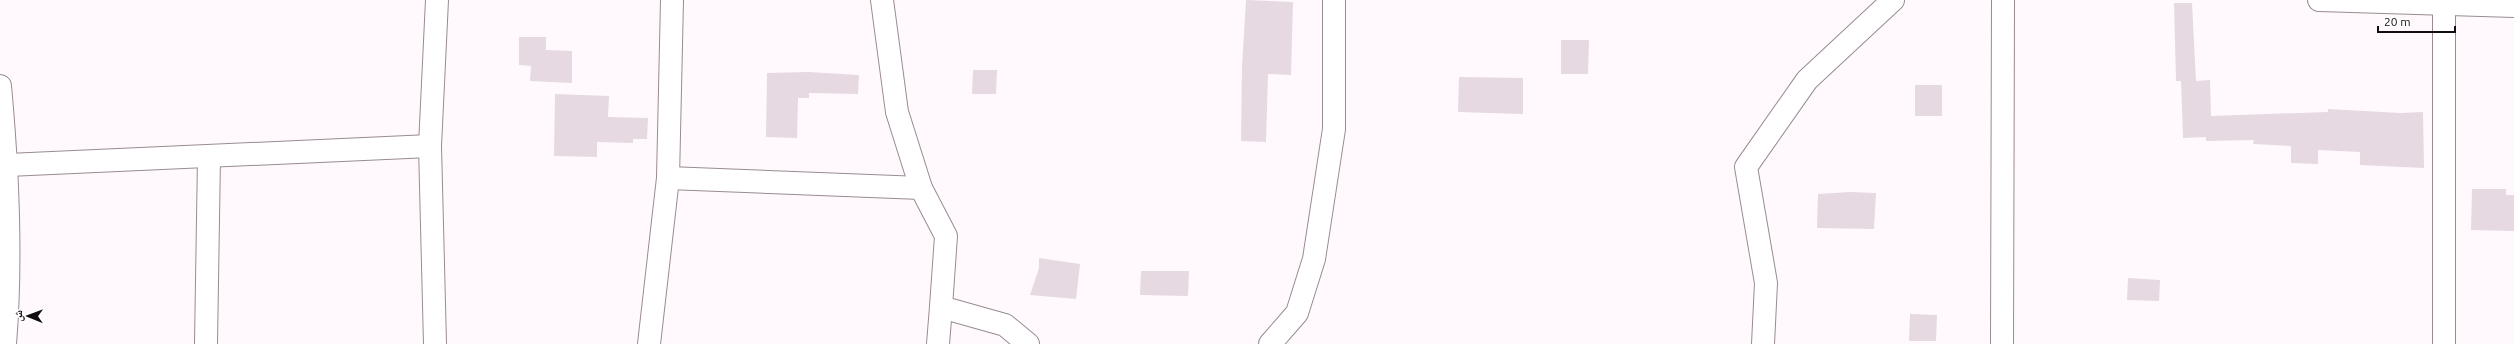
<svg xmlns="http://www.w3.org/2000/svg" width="2514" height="344" font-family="Ubuntu,'Noto Naskh Arabic',sans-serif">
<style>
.building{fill:#e6d9e1}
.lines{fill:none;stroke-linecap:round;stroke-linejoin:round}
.street-casing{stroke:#988b93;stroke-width:24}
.street{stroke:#fff;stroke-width:22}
</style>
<rect width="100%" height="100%" fill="#fff9fd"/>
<g class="building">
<path d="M1246,0L1293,2L1291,75L1268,74L1266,142L1241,141L1242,66Z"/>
<path d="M2174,3H2192L2196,81L2210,80L2211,116L2328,112V109L2400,113L2423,112L2424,168L2360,165V152L2318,150V164L2291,163V146L2253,144L2254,140L2206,141V137L2183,138L2181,81H2176Z"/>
<path d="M519,37H546V50L572,51V83L530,81L531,66L519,65Z"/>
<path d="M1561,40H1589L1588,74H1561Z"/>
<path d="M973,70H997L996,94H972Z"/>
<path d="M808,72L859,75L858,94L809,93V98H798L797,138L766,137L767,73Z"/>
<path d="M1459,77L1523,78V114L1458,112Z"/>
<rect x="1915" y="85" width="27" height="31"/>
<path d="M555,94L609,96L608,117L648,118L647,139H633V143L597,142V157L554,156Z"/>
<path d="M2472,189H2506V195H2514V231L2471,230Z"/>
<path d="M1850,192L1876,193L1874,229L1817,228L1818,194Z"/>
<path d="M1039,258L1080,264L1076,299L1030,295L1039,268Z"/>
<path d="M1141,271H1189L1188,296L1140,295Z"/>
<path d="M2128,278L2160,280L2159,301L2127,300Z"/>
<path d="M1910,314L1937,315L1936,341H1909Z"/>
</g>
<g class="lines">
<defs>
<g id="street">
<path d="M882,0L897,112L921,188L946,236L941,307"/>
<path d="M2319,0L2514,6"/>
<path d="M0,86C8,172 12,258 5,344"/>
<path d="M8,165L430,146"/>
<path d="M668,178L921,188"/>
<path d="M206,344L209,157"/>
<path d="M435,344L430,146L437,0"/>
<path d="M649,344L668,178L672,0"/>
<path d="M938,344L941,307L1005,325L1028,344"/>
<path d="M1270,344L1297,313L1314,259L1334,129V0"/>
<path d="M1763,344L1766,283L1746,167L1807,80L1893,0"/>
<path d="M2002,344L2003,0"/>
<path d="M2444,344V4"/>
</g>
</defs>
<use href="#street" class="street-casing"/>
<use href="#street" class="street"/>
</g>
<g transform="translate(28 316) rotate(271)" stroke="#ffffff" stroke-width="3" paint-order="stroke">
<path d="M0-3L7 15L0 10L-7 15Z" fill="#110c0f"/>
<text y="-6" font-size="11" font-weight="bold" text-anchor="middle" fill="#110c0f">ش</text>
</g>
<path d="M2378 26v6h77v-6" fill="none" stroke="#110c0f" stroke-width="2"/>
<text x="2384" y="26" font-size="12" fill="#110c0f" stroke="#ffffff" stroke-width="3" paint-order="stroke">20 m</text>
</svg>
